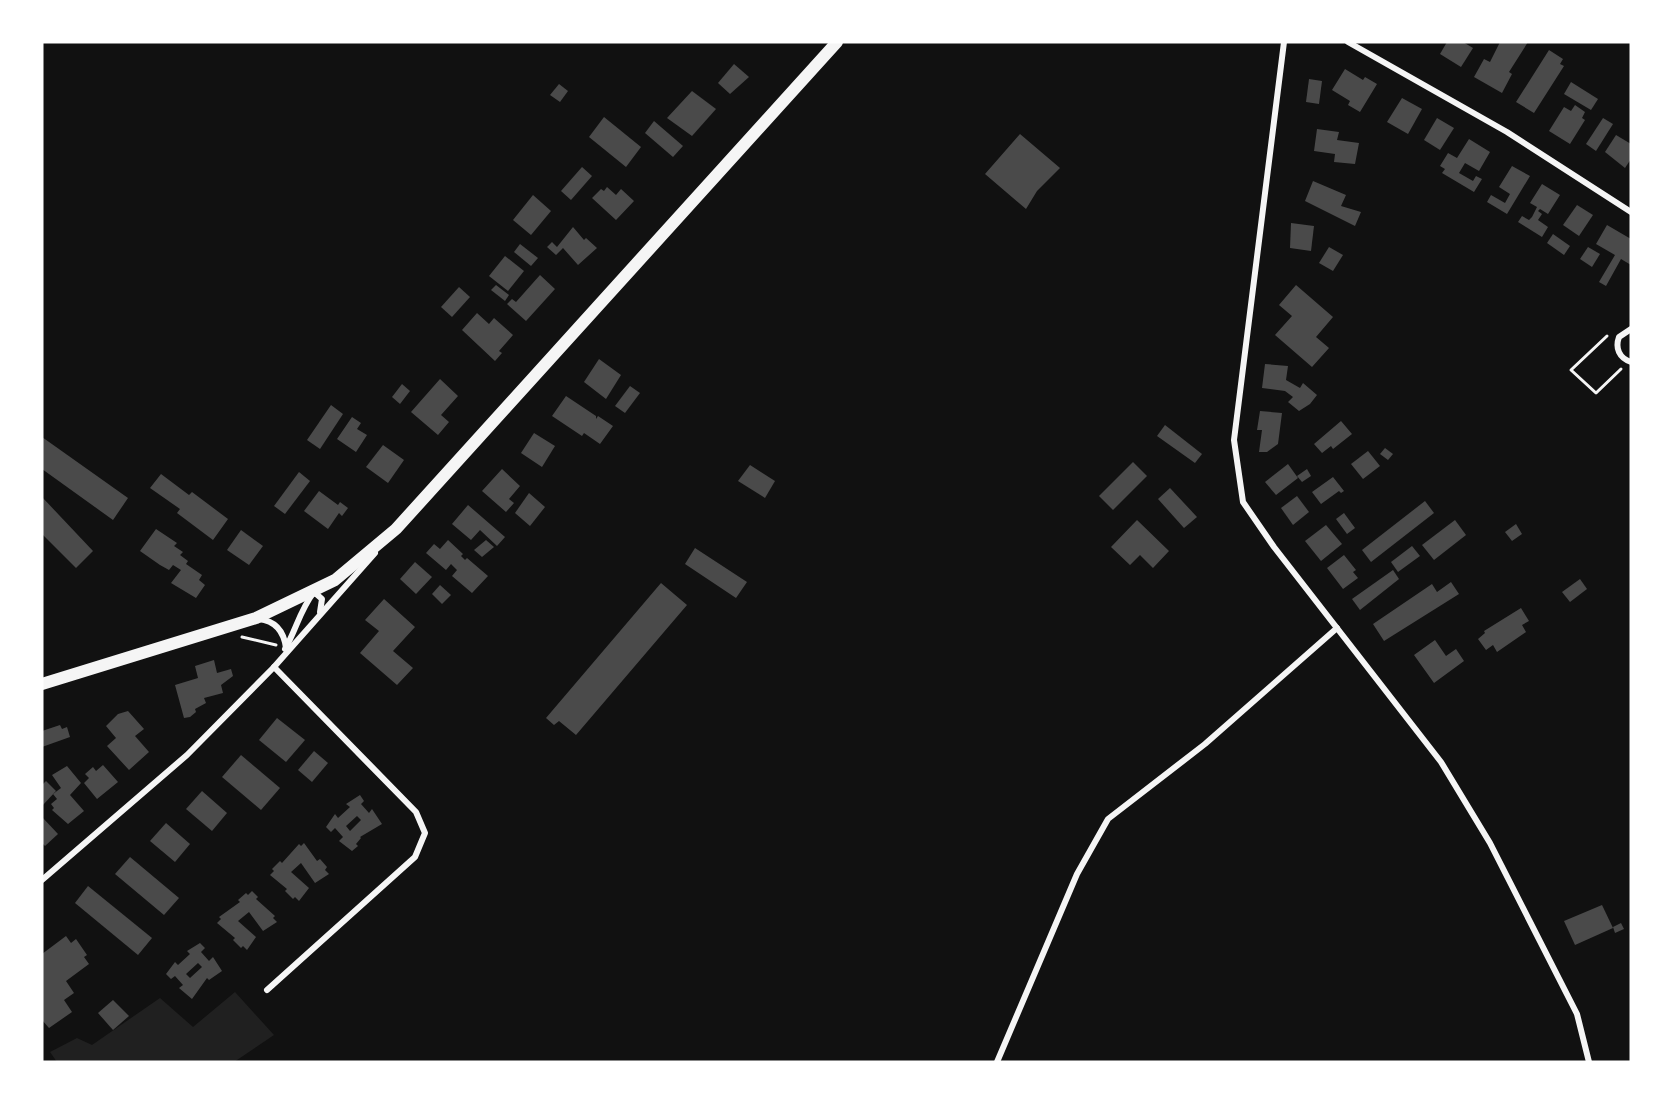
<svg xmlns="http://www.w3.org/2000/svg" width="1673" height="1104" font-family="'DejaVu Sans',sans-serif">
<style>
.green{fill:#202020}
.building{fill:#4a4a4a;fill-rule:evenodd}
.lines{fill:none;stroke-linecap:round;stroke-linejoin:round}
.path{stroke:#f5f5f5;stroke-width:3}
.minor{stroke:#f5f5f5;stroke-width:6}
.secondary{stroke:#f5f5f5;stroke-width:12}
</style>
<rect width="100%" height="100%" fill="#111"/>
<path class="green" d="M235,992L274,1035L234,1062H57L50,1052L77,1038L92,1045L160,998L193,1027Z"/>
<g class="building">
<path d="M1447,42H1463L1473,48L1461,67L1440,54Z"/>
<path d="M1500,42H1528L1509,72L1512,74L1502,93L1474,77L1484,59L1490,62Z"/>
<path d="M1549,50L1563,59L1560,64L1564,66L1534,113L1516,102Z"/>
<path d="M734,64L749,77L730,94L718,83Z"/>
<path d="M1345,69L1363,80L1365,77L1377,84L1360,112L1348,105L1350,101L1332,90Z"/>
<path d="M1309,79L1322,81L1319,104L1306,102Z"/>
<path d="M1571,82L1598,99L1591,110L1564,94Z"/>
<path d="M559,84L568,91L560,102L550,95Z"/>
<path d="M692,91L716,109L692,136L667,118Z"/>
<path d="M1402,98L1422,109L1408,134L1387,122Z"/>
<path d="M1575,105L1585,112L1582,118L1585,120L1570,144L1549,131L1564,107L1571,111Z"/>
<path d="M604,117L641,147L626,167L589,137Z"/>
<path d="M1437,118L1454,128L1440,150L1424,140Z"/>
<path d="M1603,118L1613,124L1596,151L1586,144Z"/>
<path d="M654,121L683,146L673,157L645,133Z"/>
<path d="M1317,129L1339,132L1337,140L1359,143L1355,164L1334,162L1335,154L1314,151Z"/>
<path d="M1020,134L1060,168L1037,191L1026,209L985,174Z"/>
<path d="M1616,135L1631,144V159L1625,168L1605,152Z"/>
<path d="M1469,139L1490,152L1479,171L1465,163L1459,173L1473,181L1476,176L1482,179L1474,192L1442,173L1445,169L1440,166L1448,153L1457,158Z"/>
<path d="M1512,166L1530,176L1507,214L1487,202L1491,195L1505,203L1510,194L1499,187Z"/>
<path d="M582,167L592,176L571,200L561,191Z"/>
<path d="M1313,181L1346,195L1341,206L1361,212L1355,226L1305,201Z"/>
<path d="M1542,184L1560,195L1548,214L1540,209L1538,211L1542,214L1538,220L1548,227L1542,237L1518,222L1522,216L1529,220L1532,217L1537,207L1530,203Z"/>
<path d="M607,187L616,195L621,189L634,201L616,220L592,198L601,189L604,191Z"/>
<path d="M533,195L551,211L531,235L513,220Z"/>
<path d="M1577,205L1593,215L1579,236L1563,225Z"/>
<path d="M1291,223L1314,226L1311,251L1290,248Z"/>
<path d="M1607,225L1631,239V265L1621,259L1606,286L1599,282L1615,255L1596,244Z"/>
<path d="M573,227L584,240L586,238L597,248L578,265L563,248L556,255L547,247L552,242L557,247Z"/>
<path d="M1553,234L1570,246L1564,255L1547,243Z"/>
<path d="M520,244L538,258L531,266L514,252Z"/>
<path d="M1329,247L1343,255L1333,271L1319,263Z"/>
<path d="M1588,247L1600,254L1592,267L1580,259Z"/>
<path d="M505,256L524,271L508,291L489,276Z"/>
<path d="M540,275L555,289L526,321L507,304L512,299L516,302Z"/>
<path d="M496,285L509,295L505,301L491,290Z"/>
<path d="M1296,285L1333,317L1316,337L1329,348L1312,367L1275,335L1292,316L1279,305Z"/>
<path d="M459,287L470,297L452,317L441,307Z"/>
<path d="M477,313L489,324L494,318L513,335L499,351L502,353L495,361L462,330Z"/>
<path d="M599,359L621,375L606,399L584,382Z"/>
<path d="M1265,364L1288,366L1286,380L1300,388L1303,383L1317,395L1310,404L1299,411L1288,402L1293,397L1285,391L1262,388Z"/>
<path d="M440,379L458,396L441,415L449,422L438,435L411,412Z"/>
<path d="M402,384L410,391L400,404L392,397Z"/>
<path d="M630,386L640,393L625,413L615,406Z"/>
<path d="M566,396L596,416V419L598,416L613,426L600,444L584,433L582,436L552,416Z"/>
<path d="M331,405L343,414L320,449L307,440Z"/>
<path d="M1260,411L1282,413L1278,444L1267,452H1259L1262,430H1257Z"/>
<path d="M352,417L361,423L357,429L367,435L356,452L337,439Z"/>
<path d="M1341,421L1352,434L1333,449L1331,446L1322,453L1314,444Z"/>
<path d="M1165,425L1202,454L1195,463L1157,436Z"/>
<path d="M534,433L555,446L542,467L521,453Z"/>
<path d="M42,437L128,498L113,520L42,469Z"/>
<path d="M383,445L404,460L388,483L366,467Z"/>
<path d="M1385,448L1393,454L1388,460L1380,454Z"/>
<path d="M1368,451L1380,466L1363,479L1351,464Z"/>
<path d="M1133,462L1147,476L1113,510L1099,496Z"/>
<path d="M1288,464L1298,478L1276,495L1265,482Z"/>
<path d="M750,465L775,481L765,498L738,481Z"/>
<path d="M502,469L520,486L509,499L514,503L506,512L482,491Z"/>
<path d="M1307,469L1311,476L1302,482L1297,476Z"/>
<path d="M299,472L310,481L285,514L274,506Z"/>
<path d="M161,474L189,495L192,492L228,519L213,540L177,513L180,509L150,488Z"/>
<path d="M1333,477L1344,491L1341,493L1339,491L1321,504L1312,492Z"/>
<path d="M1170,488L1197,517L1184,528L1158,499Z"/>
<path d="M319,491L338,505L340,502L348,508L342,516L339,513L328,529L304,511Z"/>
<path d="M529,493L545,507L530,526L515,513Z"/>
<path d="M1297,496L1309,512L1293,525L1281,508Z"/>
<path d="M42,497L93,551L76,568L42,534Z"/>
<path d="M1425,501L1434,513L1371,562L1362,550Z"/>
<path d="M468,505L505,537L497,546L480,530L471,540L452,524Z"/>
<path d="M1344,513L1355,528L1347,534L1336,519Z"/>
<path d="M1137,520L1169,551L1153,568L1140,555L1130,565L1111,547Z"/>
<path d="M1455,520L1466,535L1434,560L1422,545Z"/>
<path d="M1516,524L1522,534L1512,541L1505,532Z"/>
<path d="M1326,525L1342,544L1321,561L1305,541Z"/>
<path d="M156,529L177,543L174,546L183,552L180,555L188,561L186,564L202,575L199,580L205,585L196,598L171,583L181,570L173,565L169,570L160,565L140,551Z"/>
<path d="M241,530L263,546L249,565L227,550Z"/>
<path d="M448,540L463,554L461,556L465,560L467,558L488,576L472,593L452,576L457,570L451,564L446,570L426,553L434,544L440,549Z"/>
<path d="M486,540L494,547L482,557L474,550Z"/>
<path d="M1412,546L1420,556L1398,572L1391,562Z"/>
<path d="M695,548L747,582L736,598L685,564Z"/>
<path d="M1344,555L1356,570L1353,572L1358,578L1343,589L1327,568Z"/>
<path d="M415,562L432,577L416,594L400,579Z"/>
<path d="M1393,570L1399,579L1360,610L1352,599Z"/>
<path d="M1580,579L1587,589L1570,602L1562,592Z"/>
<path d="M1451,582L1459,594L1384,641L1373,624L1432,584L1437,592Z"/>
<path d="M661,583L687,605L576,735L559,721L554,725L546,718Z"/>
<path d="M440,585L451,595L442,604L432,594Z"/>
<path d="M384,599L415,627L393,651L413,668L397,685L360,653L379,631L365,620Z"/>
<path d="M1521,608L1529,621L1522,625L1526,632L1497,652L1493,645L1486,650L1478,639L1485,633L1484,631Z"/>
<path d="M1435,640L1446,656L1456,649L1464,661L1434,683L1414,655Z"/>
<path d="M214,660L217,673L231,669L233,676L221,685L223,693L204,698L206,703L195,709L196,712L190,717L184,718L175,685L198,678L195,666Z"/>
<path d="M128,711L144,729L135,736L149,752L129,770L107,746L116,738L106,726L118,714Z"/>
<path d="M277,718L305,740L286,762L259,740Z"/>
<path d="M60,725L62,729L67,727L70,737L42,747V731Z"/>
<path d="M314,751L328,763L312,782L298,770Z"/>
<path d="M241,755L280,788L261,810L222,777Z"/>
<path d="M103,765L118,782L97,799L84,783L89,778L85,774L93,767L96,771Z"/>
<path d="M67,766L81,783L70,795L84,811L68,824L52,810L54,808L51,804L57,799L53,794L61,788L52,775Z"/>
<path d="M46,781L56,791L42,806V785Z"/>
<path d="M202,791L227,813L212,831L186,809Z"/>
<path d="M360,795L364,801L361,804L369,813L372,809L382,824L360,837L361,838L356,844L358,846L352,851L339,841L343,837L335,828L331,832L326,827L335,814L338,818L350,807L346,804ZM357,816L361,820L350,831L346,826Z"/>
<path d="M42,817L58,834L45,846L42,843Z"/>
<path d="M166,823L190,844L175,862L150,841Z"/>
<path d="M304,843L317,861L320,859L327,867L325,870L329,874L315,883L301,863L291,872L309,888L299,901L295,897L293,899L285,891L287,889L270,875L274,871L272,869L280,861L282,863L299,844L301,846Z"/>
<path d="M130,857L179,898L164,915L115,874Z"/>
<path d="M88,886L152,938L138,955L75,903Z"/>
<path d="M252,891L258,897L256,899L275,916L273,918L277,922L263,931L249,912L238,921L256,937L247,950L243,946L241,948L233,940L235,938L217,923L221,919L219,917L240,902L238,900L246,893L248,895Z"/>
<path d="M1602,905L1613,928L1575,945L1564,921Z"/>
<path d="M1621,923L1624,929L1615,933L1613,927Z"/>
<path d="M66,936L71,943L76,939L87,955L84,957L89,964L66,981L74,993L64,1000L72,1012L49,1028L42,1020V954Z"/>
<path d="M200,943L205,948L201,952L209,961L213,957L222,971L209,980L207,978L192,999L179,988L183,985L175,976L171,979L166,974L175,962L178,965L190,954L187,951ZM198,963L202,967L190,978L186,974Z"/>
<path d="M113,1000L129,1016L113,1030L98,1013Z"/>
</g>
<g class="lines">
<g class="path">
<path d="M1607,336L1571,370L1596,393L1621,369"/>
<path d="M242,637L276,645"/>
</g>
<g class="minor">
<path d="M1284,42L1234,440L1243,502L1274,547L1441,762L1490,843L1577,1014L1589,1062"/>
<path d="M1348,42L1507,132L1631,212"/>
<path d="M1631,329L1619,337C1615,348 1619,358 1631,362"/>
<path d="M259,619C276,621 284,632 286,648"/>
<path d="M285,649C296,630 300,610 314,592L322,599L320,612"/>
<path d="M42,880L187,755L274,667L375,553"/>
<path d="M267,990L415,857L425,833L416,812L274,667"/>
<path d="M997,1062L1077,874L1108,819L1205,744L1337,628"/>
</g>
<path class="secondary" d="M42,684L256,618L335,580L396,529L837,42"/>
</g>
<rect width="1673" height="1104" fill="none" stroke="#ffffff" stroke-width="87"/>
</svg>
